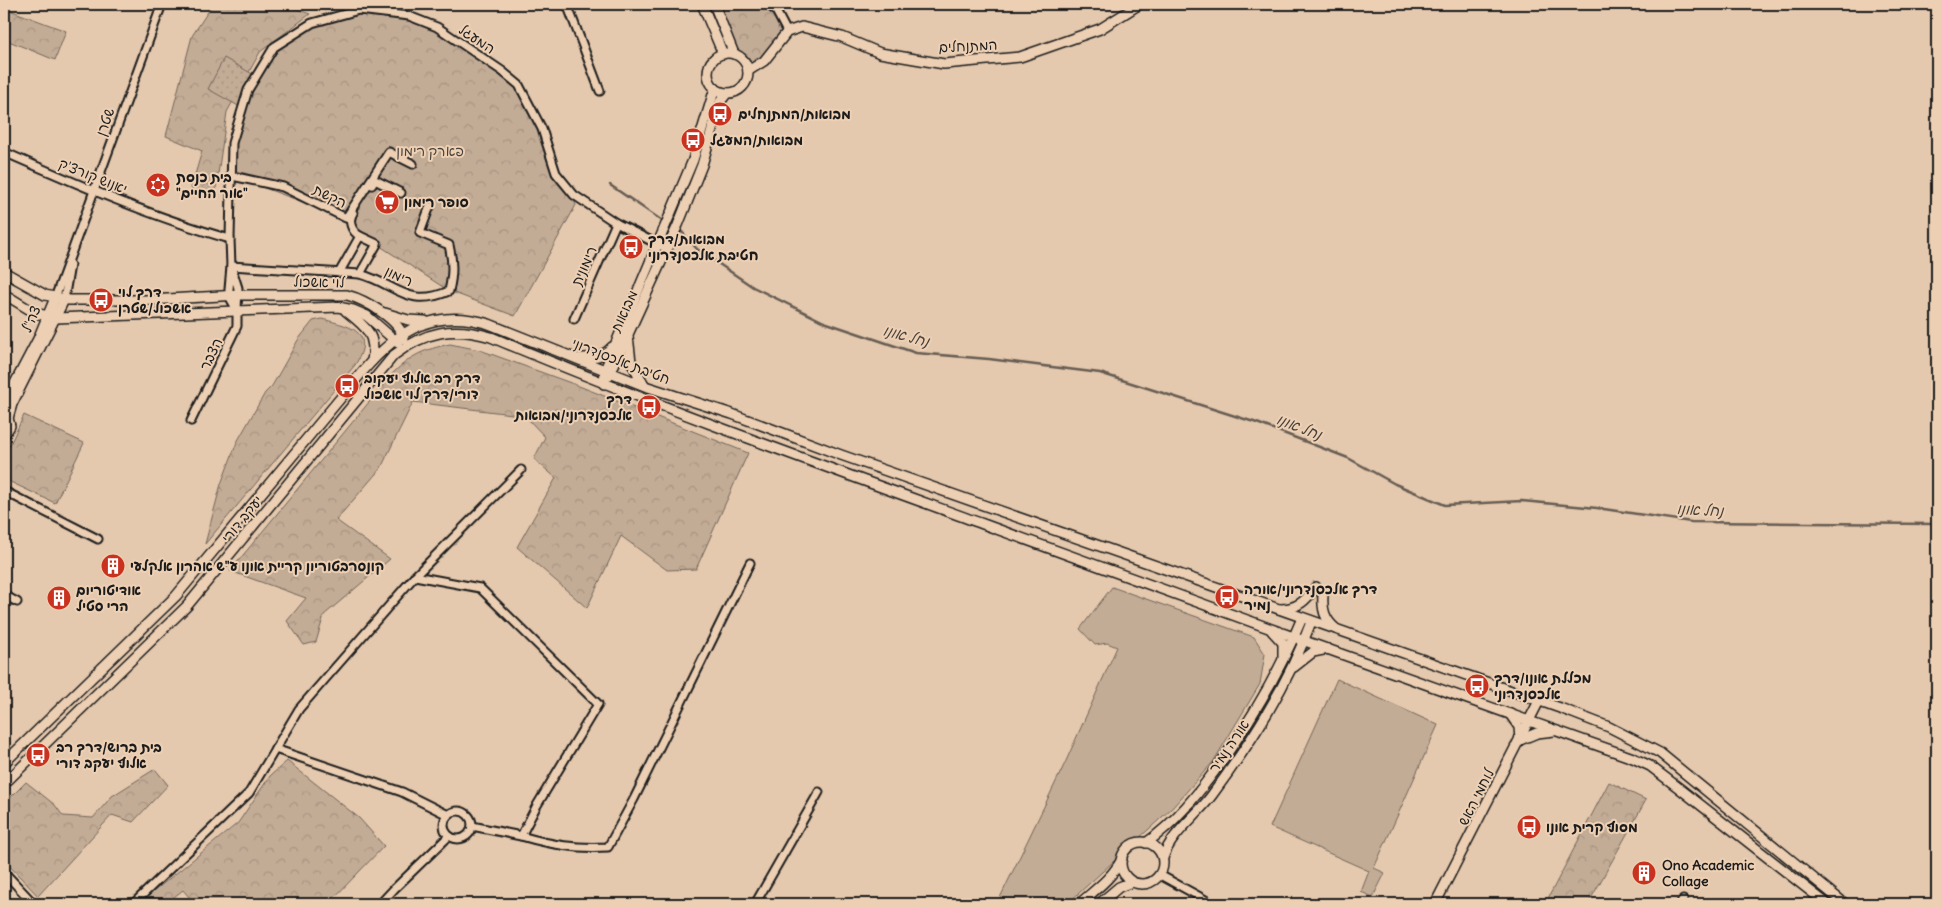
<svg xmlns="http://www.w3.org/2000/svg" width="1941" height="908" font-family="Delius,'Playpen Sans Hebrew',sans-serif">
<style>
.grass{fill:#c3ac96;stroke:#706459}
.forest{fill:url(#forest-crowns);stroke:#706459}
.garden{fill:url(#garden-dots);stroke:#706459}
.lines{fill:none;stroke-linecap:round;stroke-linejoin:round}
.stream{stroke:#665c52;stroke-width:2.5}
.street-casing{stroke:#1c1c1c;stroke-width:11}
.secondary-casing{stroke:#1c1c1c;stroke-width:12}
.street{stroke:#edd0b4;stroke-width:7}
.secondary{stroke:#edd0b4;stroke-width:9}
.labels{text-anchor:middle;stroke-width:4;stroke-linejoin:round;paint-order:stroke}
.street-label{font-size:14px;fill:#1c1c1c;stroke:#edd0b4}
.poi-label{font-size:14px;font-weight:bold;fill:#1c1c1c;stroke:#edd0b4;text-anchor:start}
.park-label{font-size:14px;fill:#46403a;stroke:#edd0b4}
.water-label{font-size:15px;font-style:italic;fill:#47413c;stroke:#edd0b4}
</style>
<defs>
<pattern id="forest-crowns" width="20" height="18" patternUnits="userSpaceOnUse" patternTransform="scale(1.25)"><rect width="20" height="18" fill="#c3ac96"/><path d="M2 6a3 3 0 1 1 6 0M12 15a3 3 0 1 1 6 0" fill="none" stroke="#a79381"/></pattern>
<pattern id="garden-dots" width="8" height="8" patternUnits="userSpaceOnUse" patternTransform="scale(1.25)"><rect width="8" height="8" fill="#c3ac96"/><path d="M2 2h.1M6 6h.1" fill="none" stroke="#a79381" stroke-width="1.8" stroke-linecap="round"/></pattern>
</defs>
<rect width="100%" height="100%" fill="#e5c9ae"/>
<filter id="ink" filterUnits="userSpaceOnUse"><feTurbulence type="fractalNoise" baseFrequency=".02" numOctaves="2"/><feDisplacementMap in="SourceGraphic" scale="10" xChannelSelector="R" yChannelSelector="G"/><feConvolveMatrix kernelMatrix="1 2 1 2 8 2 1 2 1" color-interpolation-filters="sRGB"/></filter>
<g filter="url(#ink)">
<g class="grass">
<path d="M1112,587L1254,637L1265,654L1260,684L1213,762L1172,808L1067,904H997L1066,761L1117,647L1107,643L1095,645L1080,629Z"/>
<path d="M1337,679L1438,725L1374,868L1385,873L1373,897L1361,892L1369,871L1270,827Z"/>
</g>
<g class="forest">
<path d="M213,4H283L310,14L260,52L227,112L215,195L191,188L202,151L166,136L192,36Z"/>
<path d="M714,4H768L787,32L764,61L748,71L744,62L734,54Z"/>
<path d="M4,8L66,31L55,60L4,39Z"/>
<path d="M359,10L437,27L519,85L576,205L515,316L449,291L377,244L360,236L346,218L232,176V143L248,90L274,47L312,23Z"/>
<path d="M322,319C350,326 376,331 355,365L205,544L221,484L237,442L265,393L272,386L298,340L313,321Z"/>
<path d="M450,344L480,350L579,386L748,453L696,569L667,570L621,536L587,608L517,547L556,478L534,459L545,437L527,418L512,414L413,402L381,468L336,520L390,559L324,615L316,642L304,645L287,621L306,598L230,571L393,373C413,354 423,350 450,344Z"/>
<path d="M24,415L84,443L55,503L4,479V457Z"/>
<path d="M287,761L359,818L384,846L328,904H195L183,890L165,904H138L238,823L270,776Z"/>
<path d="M155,769L168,785L133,822L112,815L38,896L4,860V804L26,782L55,805L63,816L93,818L112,796Z"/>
<path d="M1609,782L1646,800L1588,904H1545Z"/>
</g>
<path class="garden" d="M224,58L256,76L242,108L208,89Z"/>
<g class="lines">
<g class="stream">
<path d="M610,185L661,220"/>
<path d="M682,232L697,249L753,287L824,322L916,353L989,359L1100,373L1257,423L1348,458L1395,484L1445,505L1522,501L1597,508L1691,522L1937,524"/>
</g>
<defs>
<g id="street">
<path d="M567,4L600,91"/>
<path d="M768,4L776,11L787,32"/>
<path d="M4,152C77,184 152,217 230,239"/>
<path d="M232,176L283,187L346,218L389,152L413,164"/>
<path d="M372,185L375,180L401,193"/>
<path d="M353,213C348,221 351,231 360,236"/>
<path d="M231,266L360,274C396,284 408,309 449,291C453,274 453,262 449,245L420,233L430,206"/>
<path d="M232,269L238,288L237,310"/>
<path d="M339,273L360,236L377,244L360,274"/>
<path d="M55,298L162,4"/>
<path d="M64,300L70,265"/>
<path d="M574,319L616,223"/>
<path d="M191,421L237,326V310L229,296V289L231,266L230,239L232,143L248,90L274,47L312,23L359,10L409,16L437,27L502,71L519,85L542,129L556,173L574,195L616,223L667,249"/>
<path d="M4,491L98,539"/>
<path d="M415,576L480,588L598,704L536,807L521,836L472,826"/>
<path d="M4,595L17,602"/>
<path d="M275,749L402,792L448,815"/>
<circle cx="458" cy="825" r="14"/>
<path d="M521,836C552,845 576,849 608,847L634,799L750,563"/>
<path d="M4,872L34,904"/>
<path d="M1160,875L1213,904"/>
<path d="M133,904L249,793L299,709L415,576L521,470"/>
<path d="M380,904L394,889L449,836"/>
<path d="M755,904L819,792"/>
<path d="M1680,904L1683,900"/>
</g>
<g id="secondary">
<path d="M702,4L723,54"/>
<path d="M714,4L734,54"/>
<circle cx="728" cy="73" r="20"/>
<path d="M748,71L764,61L787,32L802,27L842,37L880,53L944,64L1020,57L1100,29L1140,4"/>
<path d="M4,272L45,295L69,300H150L239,295H347C366,300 400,320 404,339"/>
<path d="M4,294L35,313L56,318L338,307L353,310L367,316L398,343"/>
<path d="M346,311C365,326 377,334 372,361"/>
<path d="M385,313L408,320L425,321"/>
<path d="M628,336L631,362L645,386"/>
<path d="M579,358C593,358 603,357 612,347"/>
<path d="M609,376L678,225L702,165L720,102L727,93"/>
<path d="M604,384L605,370L616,343L693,160L715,88"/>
<path d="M4,404L38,339L55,298"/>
<path d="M8,418L12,404L64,300"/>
<path d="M4,435L10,426L8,418L4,415"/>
<path d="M1323,594C1322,609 1324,619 1336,629"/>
<path d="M1280,609C1298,609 1306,600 1316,587"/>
<path d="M1272,631L1283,643V657"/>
<path d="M1294,667L1313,652L1328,649"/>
<path d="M1510,714L1519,727L1520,740"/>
<path d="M1520,740L1537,733L1554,731"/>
<path d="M4,763L176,596L363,371C398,330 435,307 489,324L645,386L732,414L841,455L1560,708L1609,727L1660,753L1845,904"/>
<path d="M4,784L187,606L394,355C426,331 453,326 491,337C653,405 818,464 983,524C1199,603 1416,682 1633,758L1650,766L1679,788L1827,904"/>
<circle cx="1142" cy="863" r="21"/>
<path d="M1146,843C1176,822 1198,794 1219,765C1252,719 1280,671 1302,618"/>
<path d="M1163,858C1171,833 1197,816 1212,795C1252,741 1288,685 1311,622"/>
<path d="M1079,904C1095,890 1112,878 1122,859"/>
<path d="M1099,904L1119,887L1132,882"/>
<path d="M1435,904L1539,701"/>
</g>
</defs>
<use href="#street" class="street-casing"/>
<use href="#secondary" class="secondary-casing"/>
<use href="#street" class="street"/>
<use href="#secondary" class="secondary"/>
</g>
</g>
<defs>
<symbol id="bus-disc" viewBox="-11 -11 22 22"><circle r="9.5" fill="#c8321e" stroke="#edd0b4"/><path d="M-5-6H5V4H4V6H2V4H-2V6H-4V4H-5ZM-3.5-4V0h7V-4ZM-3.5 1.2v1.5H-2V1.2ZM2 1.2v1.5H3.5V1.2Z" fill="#fff"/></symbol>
<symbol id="synagogue-disc" viewBox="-11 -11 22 22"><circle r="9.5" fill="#c8321e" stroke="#edd0b4"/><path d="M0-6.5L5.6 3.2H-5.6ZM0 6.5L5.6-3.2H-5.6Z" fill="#fff"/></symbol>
<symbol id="supermarket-disc" viewBox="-11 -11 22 22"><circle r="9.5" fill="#c8321e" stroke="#edd0b4"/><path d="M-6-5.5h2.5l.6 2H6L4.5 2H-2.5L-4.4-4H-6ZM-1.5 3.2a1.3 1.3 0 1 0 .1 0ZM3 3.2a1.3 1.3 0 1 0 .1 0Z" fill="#fff"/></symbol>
<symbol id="building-disc" viewBox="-11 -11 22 22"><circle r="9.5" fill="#c8321e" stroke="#edd0b4"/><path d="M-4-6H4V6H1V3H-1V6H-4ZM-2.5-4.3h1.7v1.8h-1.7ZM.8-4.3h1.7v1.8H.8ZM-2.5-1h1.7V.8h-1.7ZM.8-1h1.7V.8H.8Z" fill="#fff"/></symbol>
</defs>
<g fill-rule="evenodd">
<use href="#bus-disc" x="706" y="100" width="28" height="28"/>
<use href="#bus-disc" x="679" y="126" width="28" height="28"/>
<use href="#synagogue-disc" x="144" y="171" width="28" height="28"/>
<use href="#supermarket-disc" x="373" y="188" width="28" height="28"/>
<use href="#bus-disc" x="617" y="233" width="28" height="28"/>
<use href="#bus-disc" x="87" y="286" width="28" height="28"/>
<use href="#bus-disc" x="333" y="372" width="28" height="28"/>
<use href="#bus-disc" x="635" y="393" width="28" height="28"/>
<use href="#building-disc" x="99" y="552" width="28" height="28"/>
<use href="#bus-disc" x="1213" y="583" width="28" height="28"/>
<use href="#building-disc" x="45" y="584" width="28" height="28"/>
<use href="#bus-disc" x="1463" y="672" width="28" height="28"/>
<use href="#bus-disc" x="24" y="741" width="28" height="28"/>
<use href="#bus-disc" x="1515" y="813" width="28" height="28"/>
<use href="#building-disc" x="1630" y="859" width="28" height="28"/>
</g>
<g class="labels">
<g class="street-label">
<text transform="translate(477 39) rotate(34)" y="5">המעגל</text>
<text transform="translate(968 46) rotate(-3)" y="5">המתנחלים</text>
<text transform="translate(105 122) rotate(-70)" y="5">שטרן</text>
<text transform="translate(93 176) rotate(22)" y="5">יאנוש קורצ'ק</text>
<text transform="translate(330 196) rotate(26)" y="5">הקשת</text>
<text transform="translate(584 266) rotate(-66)" y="5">רימונית</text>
<text transform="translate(399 276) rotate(25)" y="5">רימון</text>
<text transform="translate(319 282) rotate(1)" y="5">לוי אשכול</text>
<text transform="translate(624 311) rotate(-65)" y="5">מבואות</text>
<text transform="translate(31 319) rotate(-67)" y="5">צה"ל</text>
<text transform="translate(211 354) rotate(-64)" y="5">הצבר</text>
<text transform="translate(621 361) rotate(21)" y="5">חטיבת אלכסנדרוני</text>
<text transform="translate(242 519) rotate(-51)" y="5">יעקב דורי</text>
<text transform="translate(1229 746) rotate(-56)" y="5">אורה נמיר</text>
<text transform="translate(1476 797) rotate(-63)" y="5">לוחמי האש</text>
</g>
<g class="poi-label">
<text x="738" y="119">מבואות/המתנחלים</text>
<text x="710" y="145">מבואות/המעגל</text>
<text x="176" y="182">בית כנסת<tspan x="176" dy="16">"אור החיים"</tspan></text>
<text x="404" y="207">סופר רימון</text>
<text x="648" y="244">מבואות/דרך<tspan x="648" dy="16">חטיבת אלכסנדרוני</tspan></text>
<text x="118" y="297">דרך לוי<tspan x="118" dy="16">אשכול/שטרן</tspan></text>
<text x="364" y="383">דרך רב אלוף יעקוב<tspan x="364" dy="16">דורי/דרך לוי אשכול</tspan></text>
<text x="632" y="404" text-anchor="end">דרך<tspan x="632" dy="16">אלכסנדרוני/מבואות</tspan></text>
<text x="130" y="571">קונסרבטוריון קריית אונו ע"ש אהרון אלקלעי</text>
<text x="1244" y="594">דרך אלכסנדרוני/אורה<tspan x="1244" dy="16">נמיר</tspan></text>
<text x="76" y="595">אודיטוריום<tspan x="76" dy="16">הרי סטיל</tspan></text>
<text x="1494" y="683">מכללת אונו/דרך<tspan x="1494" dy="16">אלכסנדרוני</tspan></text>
<text x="56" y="752">בית ברוש/דרך רב<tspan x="56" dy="16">אלוף יעקב דורי</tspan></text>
<text x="1546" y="832">מסוף קרית אונו</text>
<text x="1662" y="870">Ono Academic<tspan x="1662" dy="16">Collage</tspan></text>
</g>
<g class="park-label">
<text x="430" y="156">פארק רימון</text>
</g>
<g class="water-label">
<text transform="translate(906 336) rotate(15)" y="5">נחל אונו</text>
<text transform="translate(1299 427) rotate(21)" y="5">נחל אונו</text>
<text transform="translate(1700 510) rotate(3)" y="5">נחל אונו</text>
</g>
</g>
<rect width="1941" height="908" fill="none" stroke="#edd0b4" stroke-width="20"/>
<rect x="10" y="10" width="1921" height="888" fill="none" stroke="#1c1c1c" stroke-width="2" filter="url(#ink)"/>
</svg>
